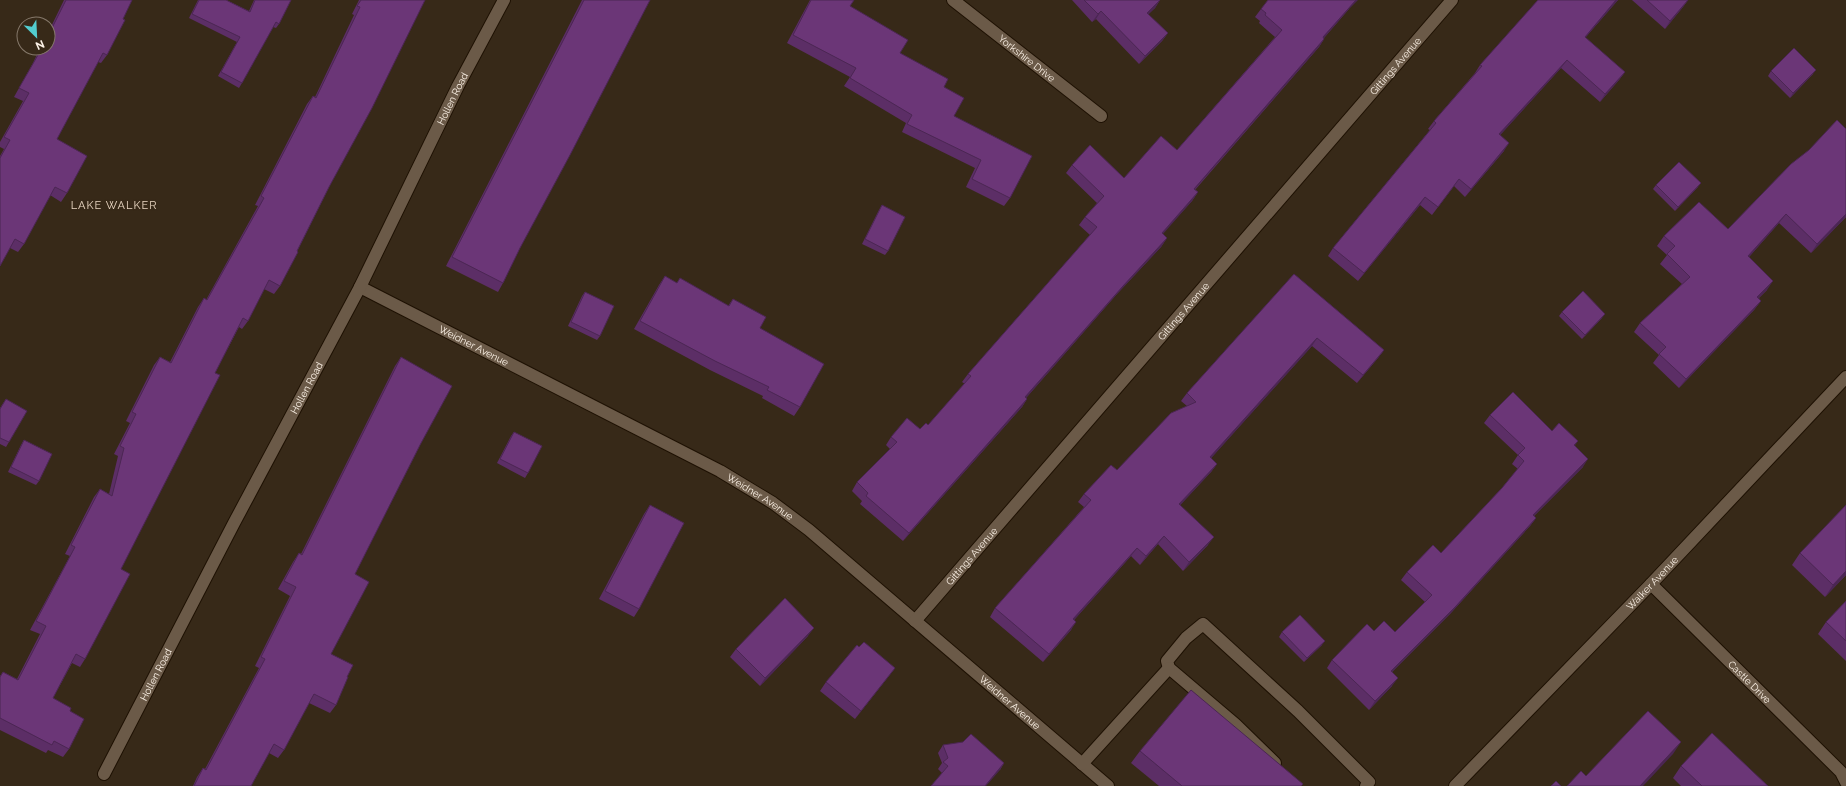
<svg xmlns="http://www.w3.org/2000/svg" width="1846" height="786" font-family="Raleway,sans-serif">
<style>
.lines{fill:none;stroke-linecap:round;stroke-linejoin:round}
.minor-casing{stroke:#1e1103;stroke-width:14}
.minor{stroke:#6b5a48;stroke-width:12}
.wall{fill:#5c2e66}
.shaded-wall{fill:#4b2653}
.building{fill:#6b3677;stroke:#4b2653}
.labels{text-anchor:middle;stroke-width:3.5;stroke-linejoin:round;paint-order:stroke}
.street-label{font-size:10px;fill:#fcf2e7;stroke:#372918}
.neighbourhood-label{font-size:11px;letter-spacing:1px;fill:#e9d6c1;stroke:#372918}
</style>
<rect width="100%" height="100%" fill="#372918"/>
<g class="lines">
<defs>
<g id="minor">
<path id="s1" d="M953,0L1101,116"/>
<path id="s2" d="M360,287L720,471L773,503L809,530L1108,786"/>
<path id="s3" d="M1651,584L1841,772L1846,782"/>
<path id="s4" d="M915,621L1452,0"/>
<path d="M1275,763L1235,724L1169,668L1167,661L1186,638L1203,624L1298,711L1369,782L1366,786"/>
<path d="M1082,764L1169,668"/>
<path id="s5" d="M104,774L234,523L360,287L458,86L504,0"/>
<path id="s6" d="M1455,786L1651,584L1846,377"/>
</g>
</defs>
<use href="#minor" class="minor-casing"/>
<use href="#minor" class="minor"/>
</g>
<g class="wall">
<path d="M64,0H132L123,19L107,55L101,63L98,62L57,139L67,193L61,202L50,195L24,244L18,252L10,248L0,266V156L4,149L0,147V142L23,101L14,97L33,63L40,48H48V33Z"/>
<path d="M198,0H226L249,11L254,0H291L279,24L276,28L273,27L242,83L239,88L218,76L237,42L189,18Z"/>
<path d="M359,0H425L329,187L280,286L274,294L264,289L248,321L242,329L239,327L215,373L121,569L85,659L80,667L72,663L53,698L70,711L69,749L63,757L48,750L46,753L0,730V676L3,672L17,679L40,634L30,630L70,556L65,554L94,497L100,489L109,494L118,456L114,454L130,423L126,421L154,365L160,357L170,362L198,307L204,298L206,300L258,206L255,205L307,104L313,96L315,97L354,15L352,14Z"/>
<path d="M582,0H650L520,248L503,283L498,292L446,266Z"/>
<path d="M810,0H854L850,6L900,53L944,87L954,116L1010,198L1004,206L966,187L975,168L902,132L906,123L844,86L850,77L787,43Z"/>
<path d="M1072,0H1160L1155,8L1148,14L1168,33L1162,41L1139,64L1096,19L1092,22Z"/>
<path d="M1538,0H1618L1585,38L1625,72L1619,80L1600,102L1561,68L1500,135L1504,151L1465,197L1454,186L1432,215L1420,205L1358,281L1328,256L1333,248L1430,130L1428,129L1434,121L1475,73L1480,65Z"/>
<path d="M1632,0H1688L1683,7L1665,29Z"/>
<path d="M1261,9H1349L1324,38V39L1319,47L1195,190L1198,192L1192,201L1162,234L1167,238L1161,247L1117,294L1026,398L1027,399L1022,407L903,541L860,504L862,501L852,491L857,482L890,449L886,445L891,437L920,429L928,425L965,384L962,382L968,374L1090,235L1079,225L1085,217L1097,203L1066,173L1072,165L1124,178L1177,150L1275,37L1259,23L1260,21L1255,17Z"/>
<path d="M1771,71L1813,74L1790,98L1768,76Z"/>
<path d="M1846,129V217L1811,253L1779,223L1749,257L1767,290L1759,298L1761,301L1754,310L1679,388L1653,363L1659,355L1634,332L1640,323L1682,284L1660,264L1667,255L1657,246L1664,236L1728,229Z"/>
<path d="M1656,185L1698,187L1675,211L1653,189Z"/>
<path d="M882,205L888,251L885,255L862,244L879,210Z"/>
<path d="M1294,274L1384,350L1378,358L1357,383L1312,346L1211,458L1217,464L1211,472L1180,505L1208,545L1183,571L1158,544L1140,565L1131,556L1074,620L1071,630L1043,662L990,617L995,608L1084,507L1078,502L1084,494L1117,470L1187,406L1181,401L1187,393Z"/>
<path d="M665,276L677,283L680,278L728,306L733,299L760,328L800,407L794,416L762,398L763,396L710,370L634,329L659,285Z"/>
<path d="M585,292L600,336L597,340L568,326L582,296Z"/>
<path d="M1562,312L1602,318L1582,339L1559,316Z"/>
<path d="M401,357L420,445L355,574L331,654L347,677L336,705L330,713L309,703L284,750L278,758L269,753L251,786H193L197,777L203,768L205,769L259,668L255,666L290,596L278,589L293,562L299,553L301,554L395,366Z"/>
<path d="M6,399L9,442L6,447L0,444V408Z"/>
<path d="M1490,415L1552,431L1578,441L1575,445L1583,467L1534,516L1536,518L1530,526L1450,614L1392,672V686L1369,710L1327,668L1332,660L1374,631L1395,632L1425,602L1401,580L1407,572L1441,553L1502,488L1518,469L1512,464L1518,455L1484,423Z"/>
<path d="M514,432L528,473L525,478L497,463L511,436Z"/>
<path d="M24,440L39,481L36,485L8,472L21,445Z"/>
<path d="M650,505L639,609L634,617L599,599L644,514Z"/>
<path d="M1800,553L1846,575L1825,597L1792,565Z"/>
<path d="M1846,601V661L1818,634L1826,622Z"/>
<path d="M1282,632L1322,645L1304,662L1279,637Z"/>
<path d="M808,636L760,686L730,657L736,649Z"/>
<path d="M859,647L895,668L855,719L820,691L826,682Z"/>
<path d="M943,745L1004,763L1000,770L942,773L938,769L942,763L938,753Z"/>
<path d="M1140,751L1301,786H1159L1131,763Z"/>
<path d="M1681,766L1768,786H1681L1673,778Z"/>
</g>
<g class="shaded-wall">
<path d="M1160,0L1155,8L1142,21L1147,13Z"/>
<path d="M1356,0H1358L1349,9L1317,46L1323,37Z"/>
<path d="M1616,0H1618L1579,45L1585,37Z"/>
<path d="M1688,0L1683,7L1665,29L1670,21Z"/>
<path d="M1101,11L1096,19L1092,22L1098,14Z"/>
<path d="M1168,33L1162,41L1139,64L1145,56Z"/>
<path d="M1324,39L1319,47L1188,197L1194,189Z"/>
<path d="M1567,60L1561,68L1494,142L1499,134Z"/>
<path d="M1816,70L1813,74L1790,98L1793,93Z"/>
<path d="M1625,72L1619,80L1600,102L1605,94Z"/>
<path d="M1509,143L1504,151L1465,197L1471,189Z"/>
<path d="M1701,183L1698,187L1675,211L1678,207Z"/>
<path d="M1198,192L1192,201L1156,242L1162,233Z"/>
<path d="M1425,197L1420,205L1358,281L1364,273Z"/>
<path d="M1786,214L1779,223L1741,266L1748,256Z"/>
<path d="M1846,214V217L1811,253L1817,244Z"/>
<path d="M1167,238L1161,247L1117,294L1019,406L1025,397L1123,286Z"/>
<path d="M1773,281L1767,290L1750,306L1757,297Z"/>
<path d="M1761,301L1754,310L1679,388L1686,379Z"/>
<path d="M1605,314L1602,318L1582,339L1585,335Z"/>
<path d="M1317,338L1312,346L1205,465L1210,457Z"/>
<path d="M1384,350L1378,358L1357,383L1363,375Z"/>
<path d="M1027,399L1022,407L903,541L909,533Z"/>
<path d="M1588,459L1583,467L1527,523L1533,515Z"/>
<path d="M1217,464L1211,472L1174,512L1179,504Z"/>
<path d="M1536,518L1530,526L1450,614L1385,679L1391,671Z"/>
<path d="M1164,536L1158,544L1140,565L1146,556Z"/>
<path d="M1214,537L1208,545L1183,571L1189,562Z"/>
<path d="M1137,548L1131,556L1067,628L1073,619Z"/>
<path d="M1846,571V575L1825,597L1833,585Z"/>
<path d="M1076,622L1071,630L1043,662L1049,654Z"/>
<path d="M814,628L808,636L760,686L765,678Z"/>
<path d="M1325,641L1322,645L1304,662L1307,658Z"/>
<path d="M895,668L889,676L855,719L861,711Z"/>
<path d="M1398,678L1392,686L1369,710L1375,701Z"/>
<path d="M1681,742L1673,754L1643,786H1640Z"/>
<path d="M1004,763L1000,770L986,786H985Z"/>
</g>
<g class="building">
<path d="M66,0H132L123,19L125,20L107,55L103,53L57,139L87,156L67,193L55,187L24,244L15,239L0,266V158L10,140L4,137L29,93L19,88L42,48H48V36Z"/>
<path d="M199,0H226L250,12L255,0H291L279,24L276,22L242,83L221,72L240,37L192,14Z"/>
<path d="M361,0H425L372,108L329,187L297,251L298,252L280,286L269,280L248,321L243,318L215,373L220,375L121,569L130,574L85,659L76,654L53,698L71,708L70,711L84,719L69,749L54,741L52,745L0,718V677L3,672L18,680L46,626L36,621L75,547L71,545L100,489L112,496L124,448L120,446L136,414L132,412L160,357L171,363L204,298L207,300L264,198L261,196L313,96L316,98L360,7L357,6Z"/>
<path d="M584,0H650L570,155L520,248L503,283L452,257Z"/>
<path d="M811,0H854L850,6L908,40L900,53L948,79L944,87L964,98L954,116L1032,156L1010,198L972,179L981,160L907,124L912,115L850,78L856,68L793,35Z"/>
<path d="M1084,0H1160L1147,13L1168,33L1145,56L1101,11L1098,14Z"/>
<path d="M1268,0H1356L1323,37L1324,39L1194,189L1198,192L1162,233L1167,238L1123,286L1025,397L1027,399L909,533L866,496L868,493L857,482L897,442L891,437L907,418L920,429L926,423L928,425L971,376L968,374L1097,227L1085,217L1104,196L1072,165L1090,145L1124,178L1161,136L1177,150L1282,30L1265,15L1266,13L1261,9Z"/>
<path d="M1538,0H1616L1585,37L1625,72L1605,94L1567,60L1499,134L1509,143L1471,189L1459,179L1438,207L1425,197L1364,273L1333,248L1436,123L1434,121L1482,66L1480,65Z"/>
<path d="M1647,0H1688L1670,21Z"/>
<path d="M1794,48L1816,70L1793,93L1771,71Z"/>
<path d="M1837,120L1846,129V214L1817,244L1786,214L1748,256L1773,281L1757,297L1761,301L1686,379L1659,354L1666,347L1640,323L1690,277L1667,254L1675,246L1664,236L1699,202L1728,229L1791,164L1809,150Z"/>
<path d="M1679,162L1701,183L1678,207L1656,185Z"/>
<path d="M882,205L905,217L888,251L865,239Z"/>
<path d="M1294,274L1384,350L1363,375L1317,338L1210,457L1217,464L1179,504L1214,537L1189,562L1164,536L1146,556L1137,548L1073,619L1076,622L1049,654L995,608L1091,500L1084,494L1111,465L1117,470L1171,413L1196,402L1187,393Z"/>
<path d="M665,276L677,283L680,278L729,306L733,299L766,317L760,328L824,364L800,407L767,390L769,387L715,361L640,321Z"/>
<path d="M1583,291L1605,314L1585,335L1562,312Z"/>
<path d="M585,292L614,306L600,336L571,322Z"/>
<path d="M401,357L452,386L420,445L355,574L369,582L331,654L353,665L347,677H348L336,705L314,694L284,750L274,744L251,786H194L203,768L206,770L265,659L261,657L296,587L284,581L299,553L302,555Z"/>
<path d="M1513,392L1552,431L1559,423L1578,441L1574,445L1588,459L1533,515L1536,518L1456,606L1391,671L1398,678L1375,701L1332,660L1367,624L1374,631L1384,621L1395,632L1432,595L1407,572L1433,545L1441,553L1502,488L1524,461L1518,455L1525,448L1490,415Z"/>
<path d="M6,399L27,411L9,442L0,438V409Z"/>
<path d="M514,432L542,446L528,473L500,459Z"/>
<path d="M24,440L52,454L39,481L11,467Z"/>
<path d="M650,505L684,523L639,609L605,591Z"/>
<path d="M1846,505V571L1833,585L1800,553Z"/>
<path d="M785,598L814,628L765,678L736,649Z"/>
<path d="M1846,601V641L1826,622Z"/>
<path d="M1300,615L1325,641L1307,658L1282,632Z"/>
<path d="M864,642L895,668L861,711L826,682L857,645L859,647Z"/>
<path d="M1191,690L1303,784L1301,786H1182L1140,751Z"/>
<path d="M1648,711L1681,742L1640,786H1567L1581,771L1586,776Z"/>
<path d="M1712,733L1768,786H1702L1681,766Z"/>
<path d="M971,734L1004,763L985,786H931L948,766L943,762L948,758L943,745L963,742Z"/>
<path d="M1556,781L1561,786H1551Z"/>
</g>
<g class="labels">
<g class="street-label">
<text dy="4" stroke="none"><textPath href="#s1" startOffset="94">Yorkshire Drive</textPath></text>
<text dy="4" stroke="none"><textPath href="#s4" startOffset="734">Gittings Avenue</textPath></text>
<text dy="4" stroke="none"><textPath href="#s5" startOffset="760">Hollen Road</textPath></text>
<text dy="4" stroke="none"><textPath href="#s4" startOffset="410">Gittings Avenue</textPath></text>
<text dy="4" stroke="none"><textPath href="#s2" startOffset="128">Weidner Avenue</textPath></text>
<text dy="4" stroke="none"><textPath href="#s5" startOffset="436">Hollen Road</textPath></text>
<text dy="4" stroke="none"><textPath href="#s2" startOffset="452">Weidner Avenue</textPath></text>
<text dy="4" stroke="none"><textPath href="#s4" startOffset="86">Gittings Avenue</textPath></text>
<text dy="4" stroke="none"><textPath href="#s6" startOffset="283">Walker Avenue</textPath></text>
<text dy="4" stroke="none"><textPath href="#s5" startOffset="112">Hollen Road</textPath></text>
<text dy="4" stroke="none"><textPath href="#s3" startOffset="139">Castle Drive</textPath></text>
<text dy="4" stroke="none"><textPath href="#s2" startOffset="776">Weidner Avenue</textPath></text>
</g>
<g class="neighbourhood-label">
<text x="114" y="209">LAKE WALKER</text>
</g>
</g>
<g transform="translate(36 36) rotate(156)"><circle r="19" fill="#372918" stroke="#86796b"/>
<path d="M0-3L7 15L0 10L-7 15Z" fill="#52cdcf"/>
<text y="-6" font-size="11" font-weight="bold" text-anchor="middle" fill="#fcf2e7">N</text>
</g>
</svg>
